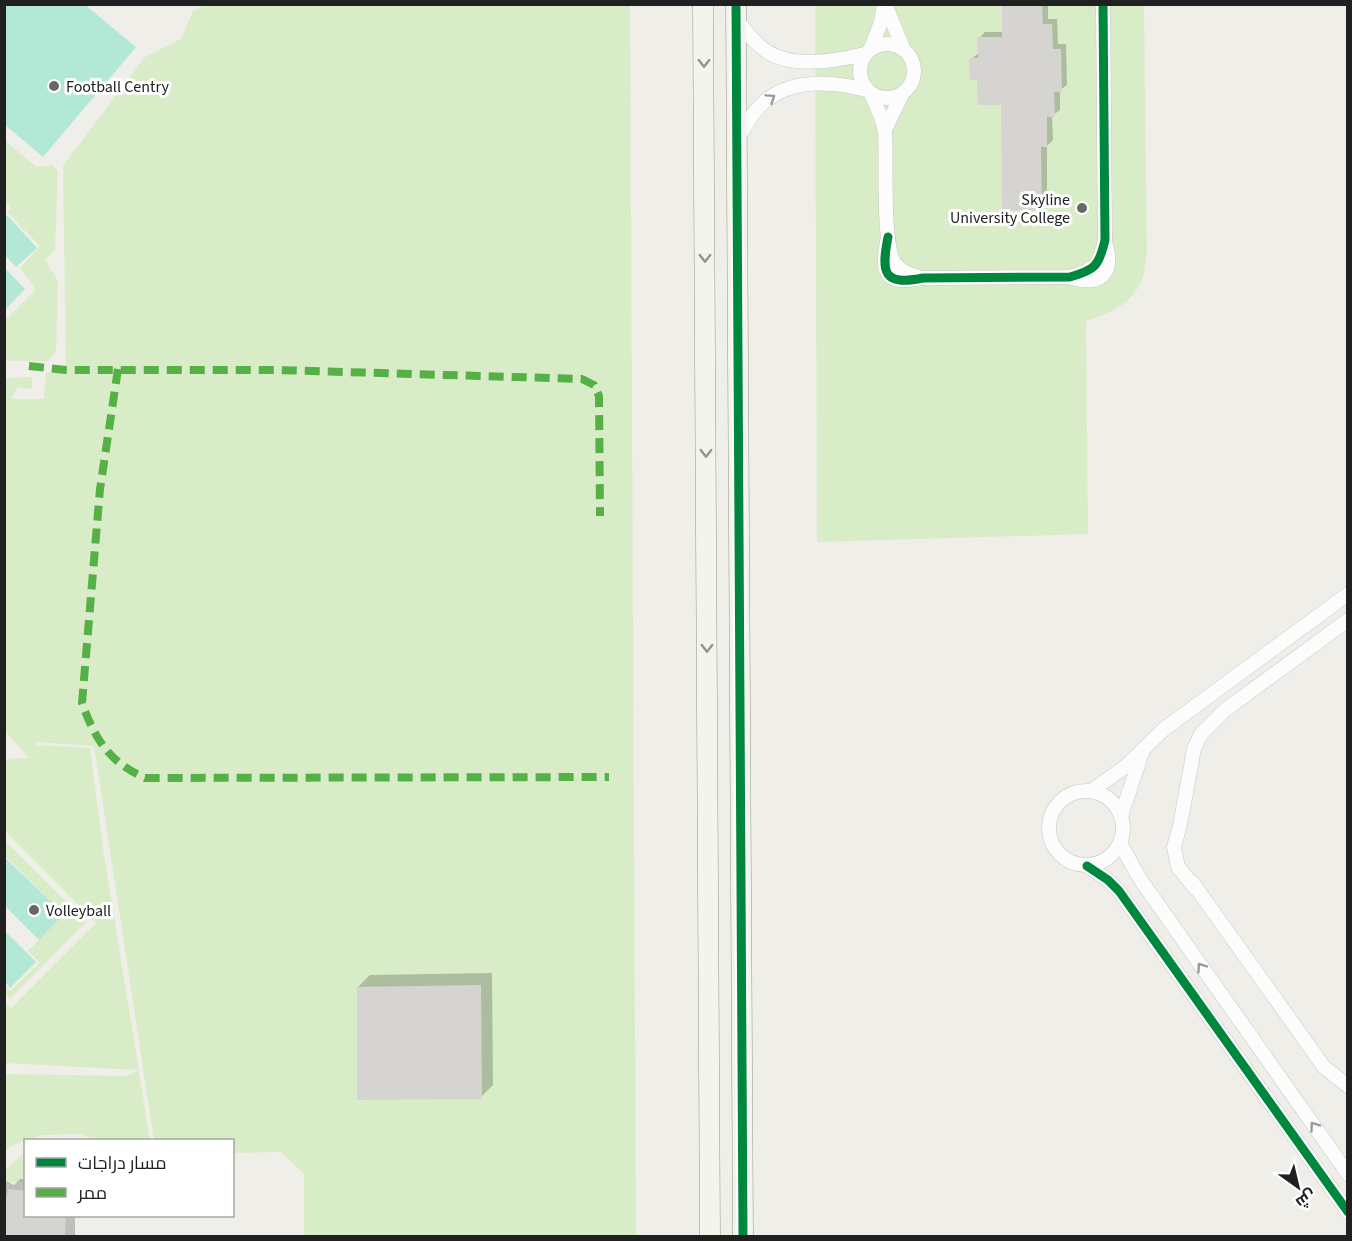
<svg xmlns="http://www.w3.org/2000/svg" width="1352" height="1241" font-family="'Source Sans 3',Cairo,sans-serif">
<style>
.grass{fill:#d8edc7}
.pitch{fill:#b3e8d6}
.shadow{fill:#0003}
.building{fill:#d5d4d0}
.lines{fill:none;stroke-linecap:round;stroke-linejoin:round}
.street-casing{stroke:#c7c7c5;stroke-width:15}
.secondary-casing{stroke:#959a7f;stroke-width:21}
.street{stroke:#fdfcfc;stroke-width:14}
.secondary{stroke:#f3f4ec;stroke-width:20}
.quiet{stroke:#55b145;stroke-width:8;stroke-dasharray:15 8;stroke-linecap:butt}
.cycleway-casing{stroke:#fff;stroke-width:13}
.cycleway{stroke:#00873e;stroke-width:9}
.oneway{stroke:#949590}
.oneway2{stroke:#9a9999}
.poi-dot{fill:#686866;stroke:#fff;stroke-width:2}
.labels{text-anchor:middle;stroke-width:6;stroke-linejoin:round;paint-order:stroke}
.poi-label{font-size:16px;fill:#202020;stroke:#fff;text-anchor:start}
</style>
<rect width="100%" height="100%" fill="#efeee9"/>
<g class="grass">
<path d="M204,5H630L636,1236H304V1174L281,1152L233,1153L232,1140H154L94,746L34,742L37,745L90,748L103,848L150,1140H95L80,1134L42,1135L11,1146L5,1152V1074L127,1076L138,1070L5,1063L4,1002L11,1008L96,923L4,830L5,759L29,758L5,731L4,442L7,441H4L5,378L32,377V389L18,387L11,399H44L46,373L66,370L63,166L145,57L181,39L193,11Z"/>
<path d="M815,5H1144L1147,254C1145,262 1145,274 1141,282C1130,305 1109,314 1086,321L1088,534L817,542Z"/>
<path d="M4,140L37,167L52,165L58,171L55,250L45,260L58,281L56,352L48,361H5V320L36,289L20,268L40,246L8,213L10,207L4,201Z"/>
<path d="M4,840L86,922L10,999L5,993V986L10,991L40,963L28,951L64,914L5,856Z"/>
<path d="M25,1152V1181L8,1183L5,1179V1170Z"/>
</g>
<g class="pitch">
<path d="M4,5H85L136,47L43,157L5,125Z"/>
<path d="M7,215L37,248L16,267L5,255V217Z"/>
<path d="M5,268L25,289L5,310Z"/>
<path d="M4,857L64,914L39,940L5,906Z"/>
<path d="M5,931L36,962L10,988L5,982Z"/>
</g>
<g class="shadow">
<path d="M1003,4H1048V19H1057L1058,44H1066L1067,85L1060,90V110L1052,116L1053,140L1047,146V203L1042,209L1003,103L979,79L971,59L979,53V38L985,32H1003Z"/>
<path d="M492,973L493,1085L481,1097L358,987L370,975Z"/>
<path d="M20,1179H26V1216H75V1236H4V1180L14,1185Z"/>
</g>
<g class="building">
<path d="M1002,4H1042L1043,24H1052L1053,49H1061L1062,92H1054L1055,117H1047V147H1041L1042,210L1002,211L1001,105H978L977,80H970L969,58H978L977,37H1002Z"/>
<path d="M481,985L482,1099L357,1100V987Z"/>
<path d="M8,1189L26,1191V1215H66L65,1236H4V1196L7,1197Z"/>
</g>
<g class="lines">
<defs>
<g id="street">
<path d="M885,4L903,48"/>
<path d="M736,19C745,30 753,42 765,50C790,69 836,61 865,54"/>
<circle cx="887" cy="71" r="27"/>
<path d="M871,48L881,22L884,4"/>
<path d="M871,94C876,106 884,120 885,133C887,161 882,242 894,262C900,272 912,275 922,278"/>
<path d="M885,130L902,94"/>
<path d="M738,139C744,128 750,116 759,107C787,78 831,81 866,90"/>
<path d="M888,237C881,273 883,286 923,278L1070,277C1095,270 1099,266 1105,240L1103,4"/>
<path d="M1072,278C1100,286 1114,274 1106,245"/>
<circle cx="1086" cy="828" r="37"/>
<path d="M1091,791L1125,767L1164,729L1348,594"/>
<path d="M1121,816L1142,753"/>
<path d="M1120,843L1140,879L1348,1174"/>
<path d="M1087,866L1108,880L1119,891L1348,1212"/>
<path d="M1192,882L1324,1067L1348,1086"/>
<path d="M1195,888L1178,867L1174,847L1180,825L1194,749L1201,734L1225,710L1348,620"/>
</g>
<g id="secondary">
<path d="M703,4L710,1236"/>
<path d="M736,4L743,1236"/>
</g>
</defs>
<use href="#street" class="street-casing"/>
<use href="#secondary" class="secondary-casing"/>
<use href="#street" class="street"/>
<use href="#secondary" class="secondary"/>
<g class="quiet">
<path d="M29,366L66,370H277L582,379L594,385L599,396L600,516"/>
<path d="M118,369L100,489L82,703C95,739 109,762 145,778L609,777"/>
</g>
<defs>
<g id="cycleway">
<path d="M736,4L743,1236"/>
<path d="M888,237C881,273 883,286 923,278L1070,277C1095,270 1099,266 1105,240L1103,4"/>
<path d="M1087,866L1108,880L1119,891L1348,1212"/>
</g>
</defs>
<use href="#cycleway" class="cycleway-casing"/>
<use href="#cycleway" class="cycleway"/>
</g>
<defs><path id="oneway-chevron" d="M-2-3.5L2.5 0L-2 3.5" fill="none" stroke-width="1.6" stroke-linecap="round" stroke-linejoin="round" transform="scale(1.5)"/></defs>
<g class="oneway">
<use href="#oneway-chevron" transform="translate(704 63) rotate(90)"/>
<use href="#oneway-chevron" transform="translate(705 258) rotate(90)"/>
<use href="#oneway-chevron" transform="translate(706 453) rotate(90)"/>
<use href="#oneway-chevron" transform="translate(707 648) rotate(90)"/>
</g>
<g class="oneway2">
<use href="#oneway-chevron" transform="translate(771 98) rotate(-34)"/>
<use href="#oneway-chevron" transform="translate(1201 967) rotate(-125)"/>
<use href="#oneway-chevron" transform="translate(1314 1126) rotate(-125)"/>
</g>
<g class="poi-dot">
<circle cx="54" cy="86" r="6"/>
<circle cx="1082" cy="208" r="6"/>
<circle cx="34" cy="910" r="6"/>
</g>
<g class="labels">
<g class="poi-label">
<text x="66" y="92">Football Centry</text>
<text x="1070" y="205" text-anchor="end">Skyline<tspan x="1070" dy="18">University College</tspan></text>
<text x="46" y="916">Volleyball</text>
</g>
</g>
<rect width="1352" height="1241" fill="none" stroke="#202020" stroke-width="12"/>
<rect x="24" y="1139" width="210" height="78" fill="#ffffff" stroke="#a6a6a6" stroke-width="1.5"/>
<rect x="36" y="1158" width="30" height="9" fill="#00873e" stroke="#a6a6a6" stroke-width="1.5"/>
<text x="78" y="1169" font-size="18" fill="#202020">مسار دراجات</text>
<rect x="36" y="1188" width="30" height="9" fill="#55b145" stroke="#a6a6a6" stroke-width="1.5"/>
<text x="78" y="1199" font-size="18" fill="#202020">ممر</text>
<g transform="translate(1298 1187) rotate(146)" stroke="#ffffff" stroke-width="4.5" paint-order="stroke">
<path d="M0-4.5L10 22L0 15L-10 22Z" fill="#202020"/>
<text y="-9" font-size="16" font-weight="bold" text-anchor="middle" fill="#202020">ش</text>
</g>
</svg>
